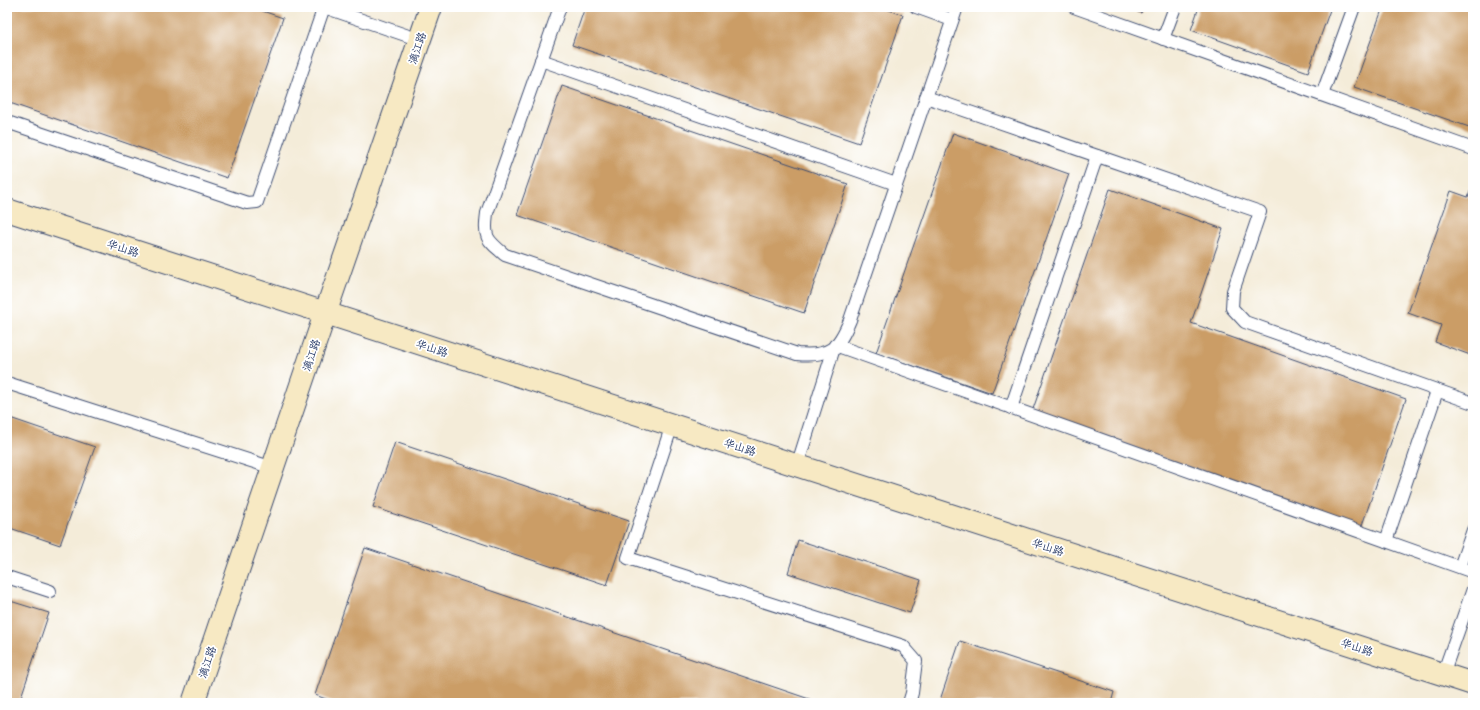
<svg xmlns="http://www.w3.org/2000/svg" width="1480" height="710" font-family="'Comic Neue','LXGW WenKai TC',sans-serif">
<style>
.building{fill:#cb9d66}
.lines{fill:none;stroke-linecap:round;stroke-linejoin:round}
.lane-casing{stroke:#3c4b70;stroke-width:14}
.secondary-casing{stroke:#3c4b70;stroke-width:24}
.lane{stroke:#fff;stroke-width:12}
.secondary{stroke:#f7e9c3;stroke-width:22}
.labels{text-anchor:middle;stroke-width:3.5;stroke-linejoin:round;paint-order:stroke}
.street-label{font-size:11px;fill:#1b2f5e;stroke:#fff}
</style>
<rect width="100%" height="100%" fill="#fff"/>
<filter id="ink" filterUnits="userSpaceOnUse"><feTurbulence type="fractalNoise" baseFrequency=".025" numOctaves="2"/><feDisplacementMap in="SourceGraphic" scale="8" xChannelSelector="R" yChannelSelector="G"/><feConvolveMatrix kernelMatrix="1 2 1 2 8 2 1 2 1" color-interpolation-filters="sRGB"/></filter>
<filter id="wash" filterUnits="userSpaceOnUse"><feTurbulence type="fractalNoise" baseFrequency=".012" numOctaves="4" result="noise"/><feDisplacementMap in="SourceGraphic" scale="16" xChannelSelector="R" yChannelSelector="G"/><feGaussianBlur stdDeviation="0.9" result="paint"/><feColorMatrix in="noise" values="0 0 0 0 0 0 0 0 0 0 0 0 0 0 0 0 0 1.4 0 .05"/><feComposite in="paint" operator="in"/></filter>
<g filter="url(#wash)">
<rect width="100%" height="100%" fill="#f4ecd9"/>
<g id="blocks">
<g class="building">
<path d="M7,7H251L283,18L227,178L7,102Z"/>
<path d="M585,7H881L903,15L859,143L572,45Z"/>
<path d="M1124,7H1144L1141,13Z"/>
<path d="M1199,7H1331L1308,72L1191,30Z"/>
<path d="M1383,7H1473V125L1472,128L1354,87Z"/>
<path d="M562,86L848,184L804,313L517,215Z"/>
<path d="M953,133L1069,174L992,393L876,353Z"/>
<path d="M1473,184V356L1435,342L1441,325L1408,313L1451,191L1468,197Z"/>
<path d="M1110,189L1223,229L1191,323L1406,399L1361,528L1032,412Z"/>
<path d="M7,417L95,447L60,545L7,527Z"/>
<path d="M395,442L629,521L607,585L373,507Z"/>
<path d="M798,540L921,580L910,613L788,573Z"/>
<path d="M365,548L821,703H337L315,695Z"/>
<path d="M7,600L49,613L19,703H7Z"/>
<path d="M960,641L1114,692L1111,703H939Z"/>
</g>
</g>
</g>
<g filter="url(#ink)">
<use href="#blocks" fill-opacity="0" stroke="#3c4b70" stroke-width="1"/>
<g class="lines">
<defs>
<g id="lane">
<path d="M324,7L420,40"/>
<path d="M560,7L487,213C484,238 486,239 505,255L797,354C830,357 838,349 850,320L957,7"/>
<path d="M916,7L952,20"/>
<path d="M1074,7L1473,149"/>
<path d="M1163,39L1175,7"/>
<path d="M541,60L896,184"/>
<path d="M1322,95L1354,7"/>
<path d="M926,97L1260,212L1233,291L1232,308L1245,322L1473,403"/>
<path d="M7,122L247,203L257,202L324,7"/>
<path d="M7,383L273,468"/>
<path d="M1011,408L1097,156"/>
<path d="M672,425L628,558L903,646L916,661L912,693L909,703"/>
<path d="M797,466L835,345L1473,572"/>
<path d="M1386,541L1437,391"/>
<path d="M1460,567L1473,530"/>
<path d="M7,577L50,591"/>
<path d="M1443,674L1473,589"/>
</g>
<g id="secondary">
<path d="M7,210L1473,684"/>
<path d="M193,703L325,314L431,7"/>
</g>
</defs>
<use href="#lane" class="lane-casing"/>
<use href="#secondary" class="secondary-casing"/>
<use href="#lane" class="lane"/>
<use href="#secondary" class="secondary"/>
</g>
</g>
<g class="labels">
<g class="street-label">
<text transform="translate(417 48) rotate(-71)" y="4">漓江路</text>
<text transform="translate(123 248) rotate(18)" y="4">华山路</text>
<text transform="translate(432 348) rotate(18)" y="4">华山路</text>
<text transform="translate(311 355) rotate(-71)" y="4">漓江路</text>
<text transform="translate(740 447) rotate(18)" y="4">华山路</text>
<text transform="translate(1048 547) rotate(18)" y="4">华山路</text>
<text transform="translate(1357 647) rotate(18)" y="4">华山路</text>
<text transform="translate(207 662) rotate(-71)" y="4">漓江路</text>
</g>
</g>
<rect width="1480" height="710" fill="none" stroke="#fff" stroke-width="24"/>
</svg>
